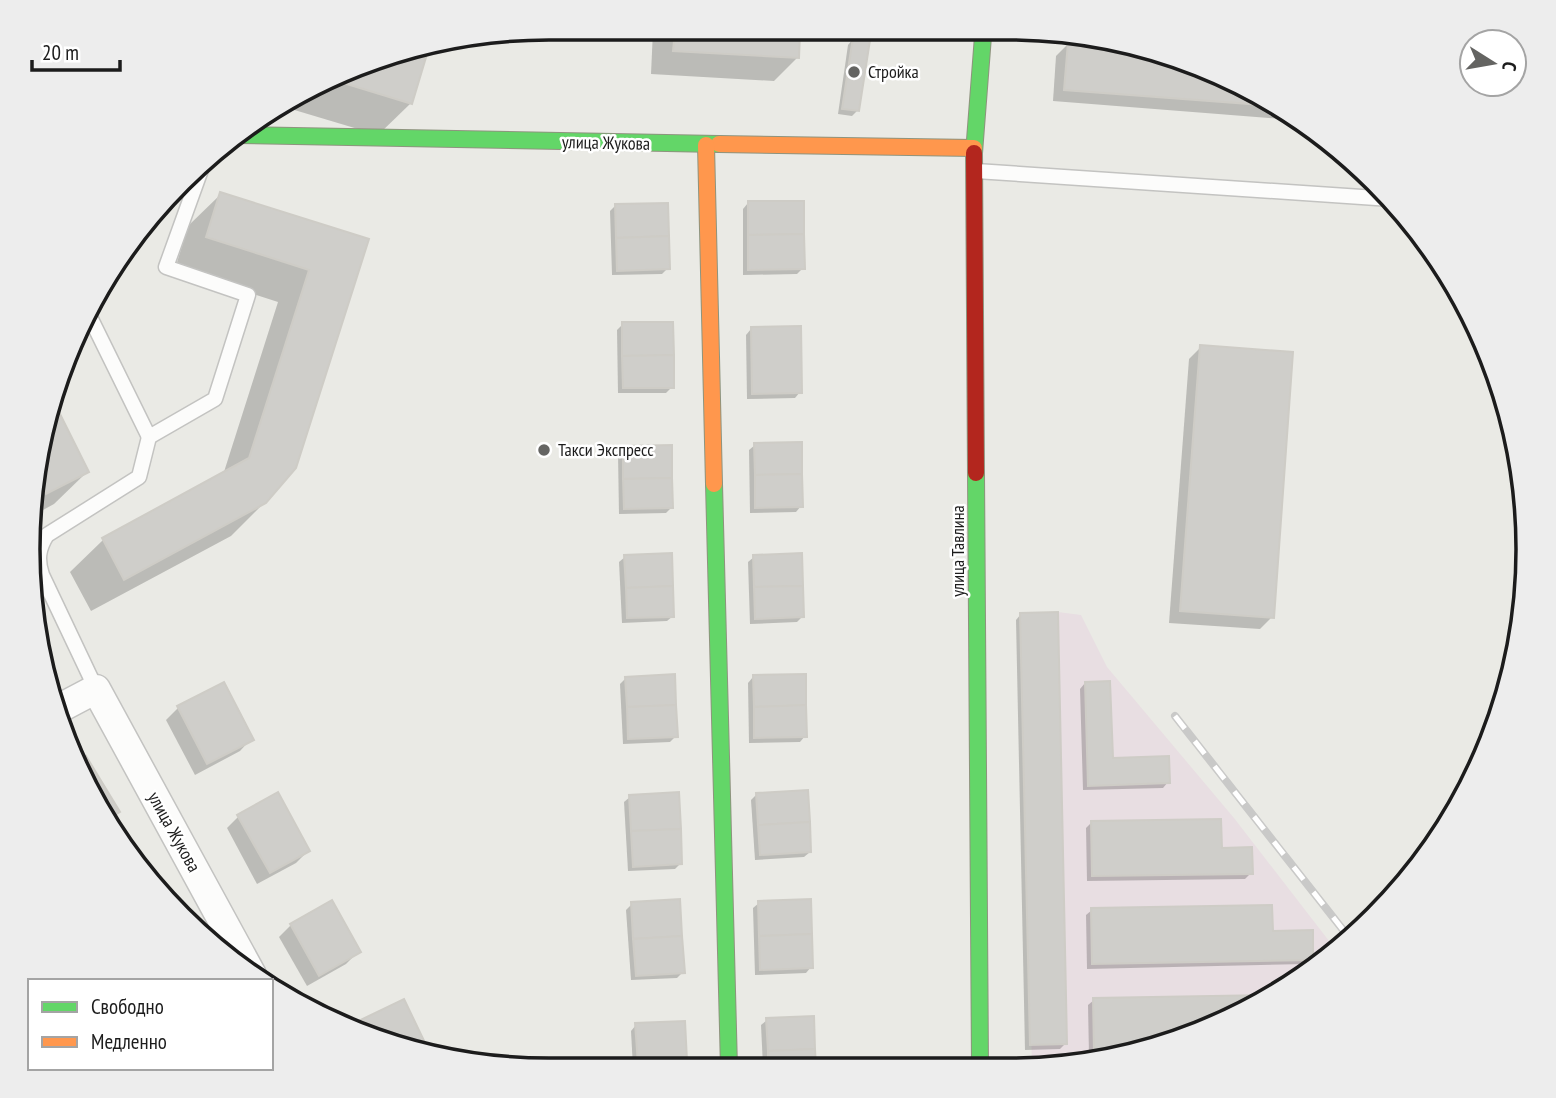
<svg xmlns="http://www.w3.org/2000/svg" width="1556" height="1098" font-family="'PT Sans Narrow',sans-serif">
<style>
.industrial{fill:#e8dee2}
.shadow{fill:#0003}
.building{fill:#cfceca;stroke:#ceccc6;stroke-width:2}
.lines{fill:none;stroke-linecap:round;stroke-linejoin:round}
.lane-casing{stroke:#c3c3c1;stroke-width:17}
.street-casing{stroke:#c3c3c1;stroke-width:31}
.fast-casing{stroke:#8e947e;stroke-width:18}
.slow-casing{stroke:#8e947e;stroke-width:18}
.jam-casing{stroke:#8e947e;stroke-width:18}
.lane{stroke:#fcfcfb;stroke-width:14}
.street{stroke:#fcfcfb;stroke-width:28}
.fast{stroke:#63d668;stroke-width:16}
.slow{stroke:#ff974d;stroke-width:16}
.jam{stroke:#b3261e;stroke-width:16}
.rail-casing{stroke:#c9c9c8;stroke-width:8}
.rail{stroke:#fff;stroke-width:5;stroke-dasharray:16;stroke-linecap:butt}
.poi-dot{fill:#646462;stroke:#fff;stroke-width:2.5}
.labels{text-anchor:middle;stroke-width:5;stroke-linejoin:round;paint-order:stroke}
.poi-label{font-size:18px;fill:#1c1c1c;stroke:#fff;text-anchor:start}
.street-label{font-size:18px;fill:#1c1c1c;stroke:#fff}
.rim{fill:none;stroke:#1c1c1c;stroke-width:3.5}
</style>
<rect width="100%" height="100%" fill="#eaeae5"/>
<path class="industrial" d="M1058,612L1081,615L1107,667L1234,818L1336,950L1237,1016L1075,1065L1032,1066L1020,613Z"/>
<g class="shadow">
<path d="M653,30L799,33L797,58L774,81L651,74Z"/>
<path d="M853,39L858,110L852,116L838,114L848,45Z"/>
<path d="M429,44L411,103L378,135L281,106L414,46Z"/>
<path d="M1068,44L1137,49L1267,98L1294,120L1053,101L1056,56Z"/>
<path d="M221,194L367,240L265,502L231,536L91,611L70,572L103,540L223,475L278,302L175,269L188,226Z"/>
<path d="M748,203L803,268L797,274L743,275V209Z"/>
<path d="M615,206L668,268L662,274L612,275L610,211Z"/>
<path d="M623,324L672,387L666,393H618L617,330Z"/>
<path d="M751,329L800,392L795,398L747,399L746,335Z"/>
<path d="M1201,347L1272,617L1260,629L1169,623L1189,359Z"/>
<path d="M53,405L87,472L54,504L32,516V481Z"/>
<path d="M755,445L801,506L796,512L750,513L749,450Z"/>
<path d="M624,448L672,507L666,513L619,514L618,454Z"/>
<path d="M625,557L673,616L667,621L622,623L619,562Z"/>
<path d="M754,557L802,617L797,622L750,624L748,562Z"/>
<path d="M1021,614L1066,1043L1060,1049L1025,1050L1016,620Z"/>
<path d="M753,677L805,736L800,742L749,743L748,683Z"/>
<path d="M626,678L676,736L670,742L623,744L620,684Z"/>
<path d="M1085,683L1111,759L1168,782L1163,788L1083,790L1080,689Z"/>
<path d="M178,708L251,739L240,751L195,775L166,720Z"/>
<path d="M757,794L810,852L804,857L755,860L751,800Z"/>
<path d="M630,797L681,863L675,869L628,871L624,802Z"/>
<path d="M239,816L308,851L296,863L257,884L227,828Z"/>
<path d="M1091,823L1220,849L1251,873L1245,879L1087,881L1086,828Z"/>
<path d="M759,903L811,967L806,973L755,975L753,908Z"/>
<path d="M632,904L683,972L677,978L631,980L626,910Z"/>
<path d="M1092,910L1271,933L1312,959L1306,964L1087,969L1086,915Z"/>
<path d="M291,925L358,952L346,964L307,986L279,937Z"/>
<path d="M1267,997L1237,1016L1106,1056H1089L1088,1005L1094,1000Z"/>
<path d="M812,1018L814,1067H763L761,1025L767,1020Z"/>
<path d="M636,1025L686,1068H633L631,1031Z"/>
</g>
<g class="building">
<path d="M675,30L800,33L799,58L673,51Z"/>
<path d="M853,37L870,40L859,111L842,109Z"/>
<path d="M1068,42L1132,47L1267,98L1277,106L1064,90Z"/>
<path d="M430,44L412,104L337,81L414,46Z"/>
<path d="M220,192L369,239L296,468L266,503L124,580L102,538L249,458L309,270L206,237Z"/>
<path d="M748,201H804V234L748,235Z"/>
<path d="M668,203L669,236L616,238L615,204Z"/>
<path d="M804,234L805,269L748,270V235Z"/>
<path d="M669,236L670,269L617,271L616,238Z"/>
<path d="M622,322H673L674,355L622,356Z"/>
<path d="M801,326L802,393L752,394L751,327Z"/>
<path d="M1200,345L1293,352L1274,618L1180,611Z"/>
<path d="M674,355V388H623L622,356Z"/>
<path d="M54,402L89,472L46,494L35,472Z"/>
<path d="M802,442V474L755,475L754,443Z"/>
<path d="M672,445V478L623,479V446Z"/>
<path d="M802,474L803,507L755,508V475Z"/>
<path d="M672,478L673,508L624,509L623,479Z"/>
<path d="M672,553L673,586L626,588L624,555Z"/>
<path d="M802,553L803,586L754,587L753,555Z"/>
<path d="M673,586L674,617L627,618L626,588Z"/>
<path d="M803,586L804,617L755,619L754,587Z"/>
<path d="M1058,612L1067,1044L1030,1045L1020,613Z"/>
<path d="M675,674L676,705L627,707L625,677Z"/>
<path d="M806,674V705L754,707L753,675Z"/>
<path d="M1110,681L1113,758L1169,756L1170,783L1088,786L1085,682Z"/>
<path d="M224,682L254,740L207,764L177,706Z"/>
<path d="M676,705L678,737L628,739L627,707Z"/>
<path d="M806,705L807,737L754,738V707Z"/>
<path d="M86,756L120,812L108,819L82,779L77,763Z"/>
<path d="M808,790L810,822L758,825L756,793Z"/>
<path d="M278,792L310,851L270,873L237,815Z"/>
<path d="M679,792L681,829L631,831L629,795Z"/>
<path d="M1221,819L1222,848L1252,847L1253,874L1092,876L1091,821Z"/>
<path d="M810,822L811,852L760,855L758,825Z"/>
<path d="M681,829L682,864L633,867L631,831Z"/>
<path d="M680,899L682,936L633,939L631,902Z"/>
<path d="M811,899L812,934L759,936L758,901Z"/>
<path d="M332,900L361,952L319,976L290,924Z"/>
<path d="M1272,905L1273,931L1313,930V960L1092,964L1091,908Z"/>
<path d="M812,934L813,968L760,970L759,936Z"/>
<path d="M682,936L685,973L636,976L633,939Z"/>
<path d="M1269,995L1237,1016L1123,1051L1094,1052L1093,998Z"/>
<path d="M404,999L427,1047L415,1052L346,1027Z"/>
<path d="M814,1016L815,1049L768,1051L766,1018Z"/>
<path d="M685,1021L687,1061L638,1064L635,1023Z"/>
<path d="M815,1049L816,1067H768V1051Z"/>
<path d="M687,1061L688,1068H638V1064Z"/>
</g>
<g class="lines">
<defs>
<g id="lane">
<path d="M976,171L1391,199"/>
<path d="M89,315L149,437L215,399L248,295L166,267L202,167"/>
<path d="M96,689L42,575C37,560 38,549 47,535L139,477L149,437"/>
</g>
<path id="street" d="M60,708L96,689L252,975"/>
<g id="fast">
<path d="M237,135L719,144"/>
<path d="M974,153L983,36"/>
<path d="M976,473L980,1066"/>
<path d="M714,484L729,1068"/>
</g>
<g id="slow">
<path d="M719,144L974,148"/>
<path d="M706,145L714,484"/>
</g>
<path id="jam" d="M974,153L976,473"/>
</defs>
<use href="#lane" class="lane-casing"/>
<use href="#street" class="street-casing"/>
<use href="#fast" class="fast-casing"/>
<use href="#slow" class="slow-casing"/>
<use href="#jam" class="jam-casing"/>
<use href="#lane" class="lane"/>
<use href="#street" class="street"/>
<use href="#fast" class="fast"/>
<use href="#slow" class="slow"/>
<use href="#jam" class="jam"/>
<defs>
<path id="rail" d="M1175,716L1351,940"/>
</defs>
<use href="#rail" class="rail-casing"/>
<use href="#rail" class="rail"/>
</g>
<g class="poi-dot">
<circle cx="854" cy="72" r="7"/>
<circle cx="544" cy="450" r="7"/>
</g>
<g class="labels">
<g class="poi-label">
<text x="868" y="78">Стройка</text>
<text x="558" y="456">Такси Экспресс</text>
</g>
<g class="street-label">
<text transform="translate(606 143) rotate(1)" y="6">улица Жукова</text>
<text transform="translate(958 551) rotate(-90)" y="6">улица Тавлина</text>
<text transform="translate(174 832) rotate(61)" y="6">улица Жукова</text>
</g>
</g>
<path d="M0 0H1556V1098H0ZM549 40H1007A509 509 0 0 1 1516 549V549A509 509 0 0 1 1007 1058H549A509 509 0 0 1 40 549V549A509 509 0 0 1 549 40Z" fill="#ededed" fill-rule="evenodd"/>
<path class="rim" d="M549 40H1007A509 509 0 0 1 1516 549V549A509 509 0 0 1 1007 1058H549A509 509 0 0 1 40 549V549A509 509 0 0 1 549 40Z"/>
<rect x="28" y="979" width="245" height="91" fill="#ffffff" stroke="#a4a4a4" stroke-width="2"/>
<rect x="42" y="1002" width="35" height="10" fill="#63d668" stroke="#a4a4a4" stroke-width="2"/>
<text x="91" y="1014" font-size="21" fill="#1c1c1c">Свободно</text>
<rect x="42" y="1037" width="35" height="10" fill="#ff974d" stroke="#a4a4a4" stroke-width="2"/>
<text x="91" y="1049" font-size="21" fill="#1c1c1c">Медленно</text>
<g transform="translate(1493 63) rotate(101)"><circle r="33" fill="#ffffff" stroke="#a4a4a4" stroke-width="2"/>
<path d="M0-5L12 26L0 18L-12 26Z" fill="#646462"/>
<text y="-10" font-size="19" font-weight="bold" text-anchor="middle" fill="#1c1c1c">С</text>
</g>
<path d="M32 60v10h88v-10" fill="none" stroke="#1c1c1c" stroke-width="3.5"/>
<text x="42" y="60" font-size="21" fill="#1c1c1c" stroke="#ffffff" stroke-width="5" paint-order="stroke">20 m</text>
</svg>
